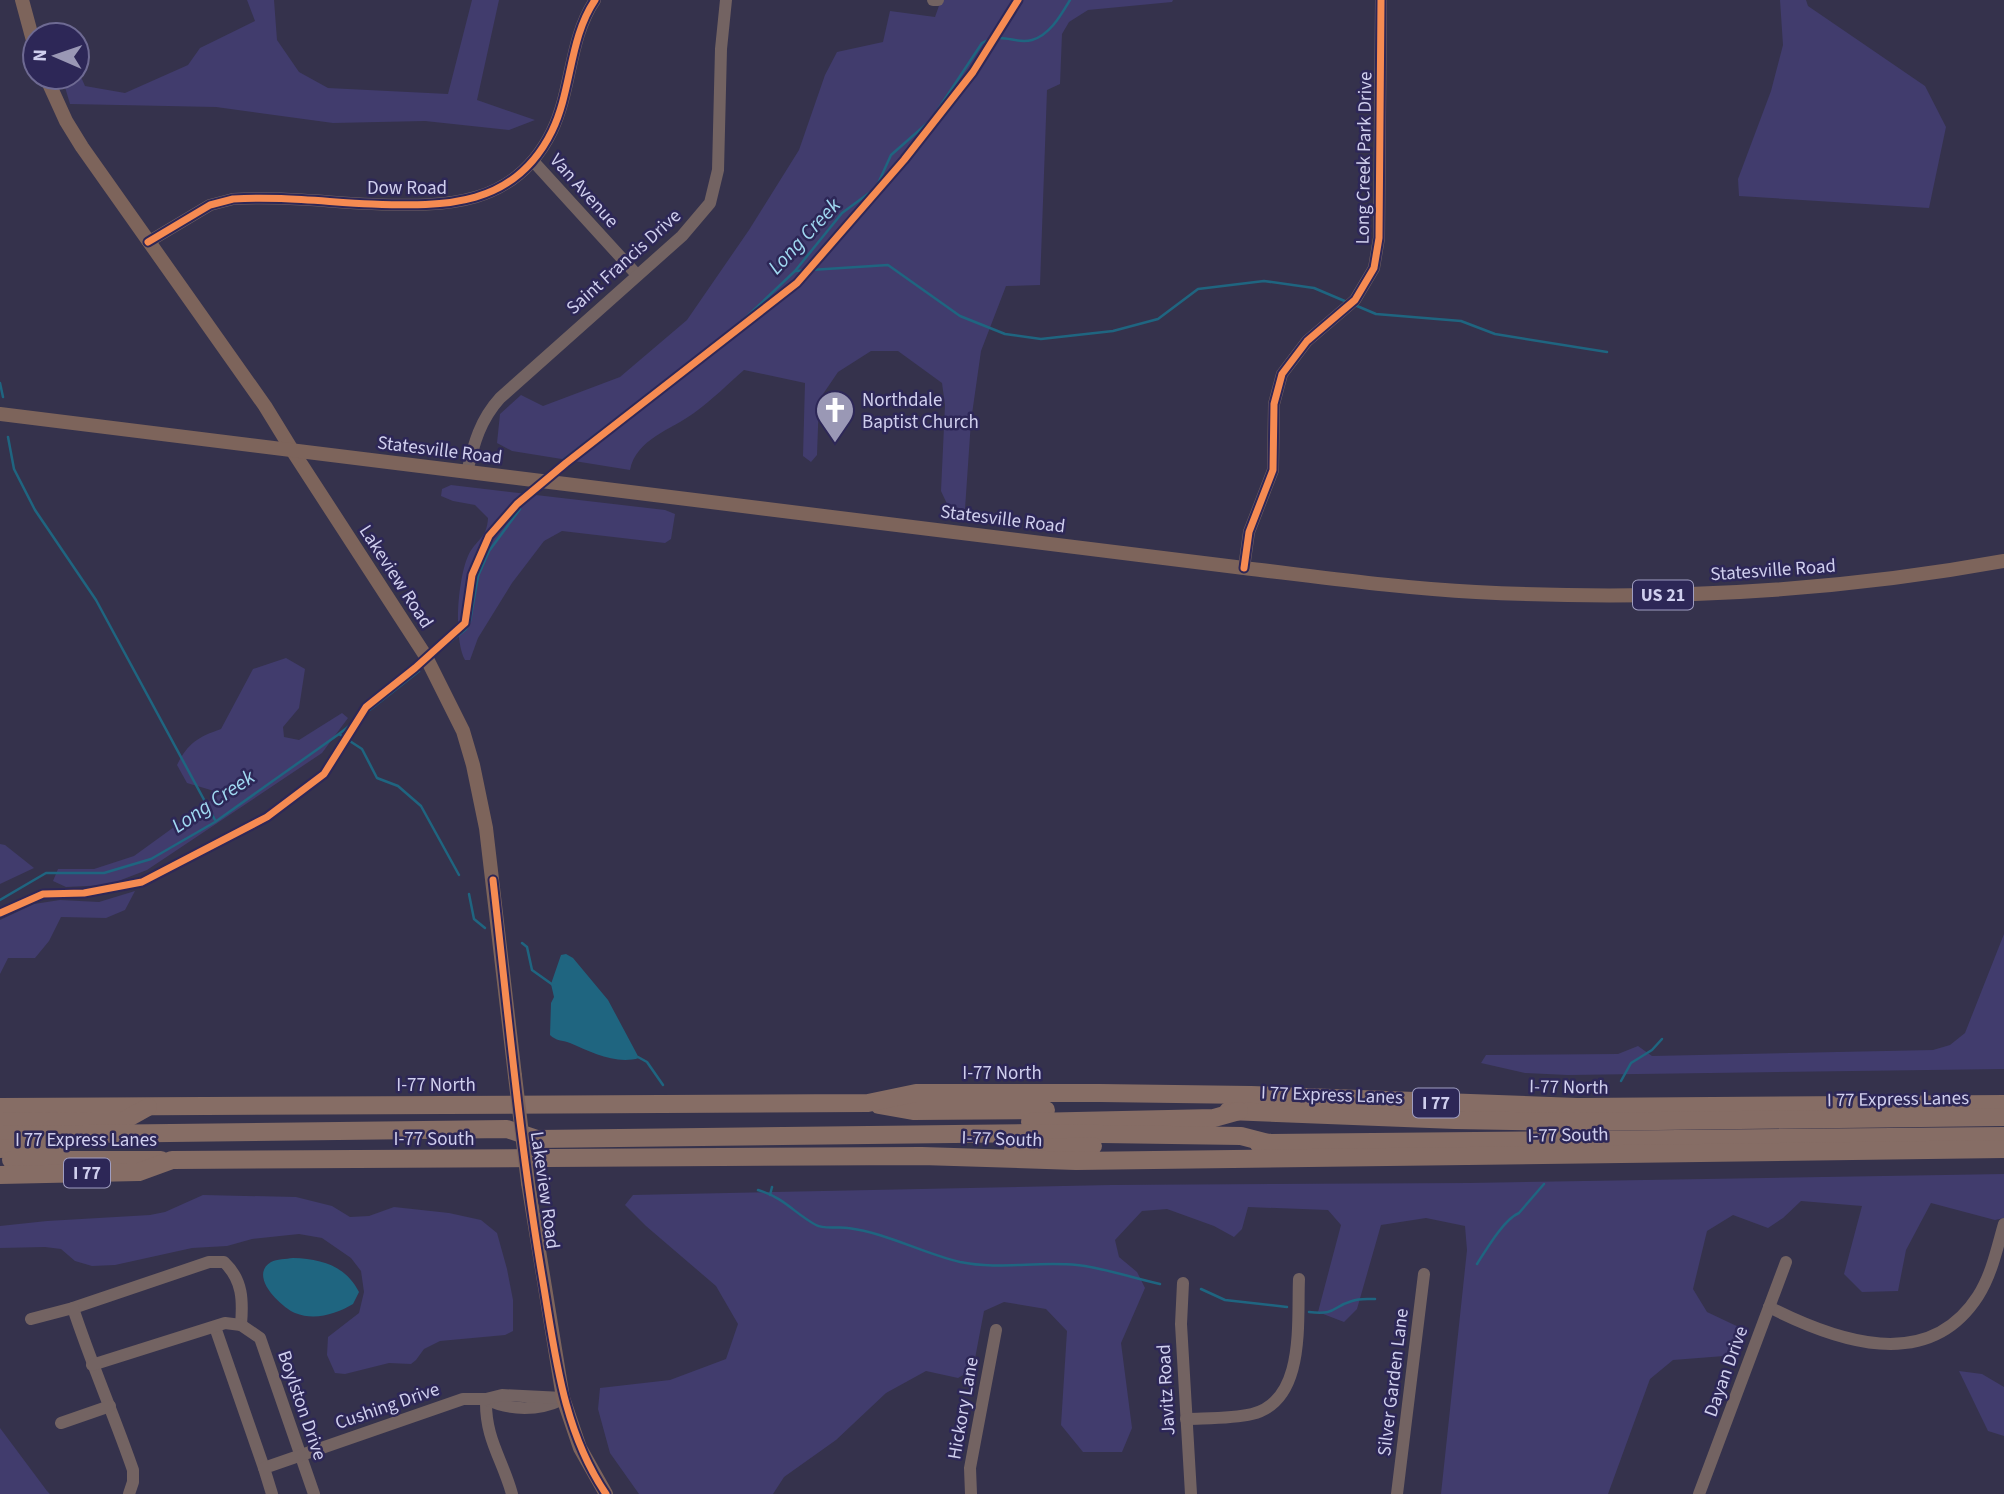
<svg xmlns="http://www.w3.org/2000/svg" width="2004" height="1494" font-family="'Source Sans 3',sans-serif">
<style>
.green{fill:#413c6d}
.water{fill:#1f6580}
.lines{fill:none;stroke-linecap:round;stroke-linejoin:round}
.stream{stroke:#1f6580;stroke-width:2.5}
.minor{stroke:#736362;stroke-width:12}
.major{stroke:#7d645b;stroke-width:14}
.highway{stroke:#866d65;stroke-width:18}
.major-bridge{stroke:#7d645b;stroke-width:14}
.cycleway-casing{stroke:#2d2757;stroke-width:11}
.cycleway{stroke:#f68b52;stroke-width:7}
.labels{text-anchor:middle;stroke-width:5;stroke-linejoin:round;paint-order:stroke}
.shield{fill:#2d2757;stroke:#9f9dc1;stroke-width:2}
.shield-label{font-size:18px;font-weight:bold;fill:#d0cfee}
.street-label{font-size:19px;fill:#d0cfee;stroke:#2d2757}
.poi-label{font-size:19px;fill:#d0cfee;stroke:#2d2757;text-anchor:start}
.water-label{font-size:21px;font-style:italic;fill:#a0d9f1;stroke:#2d2757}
</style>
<rect width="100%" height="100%" fill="#35324c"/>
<g class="green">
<path d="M247,0H274L277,40L299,72L328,88L448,94L472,0H499L477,100L535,120L509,130L425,121L333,123L216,107L70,104L62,77H77V68L85,86L125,93L188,65L200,48L255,21Z"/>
<path d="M941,0H1173L1172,2L1088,10L1069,22L1062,34L1060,84L1047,90L1040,285L1006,286L981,351L971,421L965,509L948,506L941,491L945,405L942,383L898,351H871L838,372L819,400L817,455L811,462L803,456L805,383L744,370C728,384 712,400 694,413C671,430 636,439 630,470L512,451L497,443L500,414L521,395L543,406L620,377L687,320L749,230L799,150L825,75L837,52L883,42L890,11L935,17Z"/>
<path d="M1780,0H1806L1808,6L1925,86L1946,127L1929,208L1739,196L1738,179L1771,91L1783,45Z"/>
<path d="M451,485L665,510L675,514L671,539L665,543L562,531L544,541L512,583L478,638L470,660H465C453,638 458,579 468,556C476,539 487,539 488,518L475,505L453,501L441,496L442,489Z"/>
<path d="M286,658L305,669L299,708L283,727L284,737L299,740L342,713L348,718L322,753L147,870L108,885L66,887L53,881L58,869H94L134,856L221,793L187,783L177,765C188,743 198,737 221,729L253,669Z"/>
<path d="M0,844L5,845L34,868L0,884Z"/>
<path d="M135,891L125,910L106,918L61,917L49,941L35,958H8L0,974V920L34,904L60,900L99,902Z"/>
<path d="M2004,934V1069L1568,1075L1525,1073L1481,1063L1486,1055L1618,1054L1638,1046L1652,1056L1933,1050L1950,1045L1965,1033Z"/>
<path d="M2004,1174V1218L1995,1220L1931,1203L1906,1250L1898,1291L1862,1292L1844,1274L1862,1206L1801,1201L1783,1218L1768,1228L1733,1215L1707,1231L1693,1289L1707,1312L1745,1330L1737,1355L1673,1360L1650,1379L1608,1494H1441L1467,1250L1465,1226L1426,1218L1381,1225L1357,1309L1344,1322L1318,1312L1341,1225L1328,1210L1248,1207L1242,1229L1234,1237L1214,1226L1167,1209L1142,1211L1115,1240L1119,1257L1137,1272L1145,1288L1121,1343L1132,1428L1122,1452H1083L1061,1425L1067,1331L1046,1309L1004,1302L984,1311L973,1369L958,1378L926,1371L886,1393L836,1440L784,1477L773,1494H639L610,1453L598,1409L600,1388L670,1380L726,1359L738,1324L716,1286L646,1226L625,1205L633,1195L1111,1185L1469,1183Z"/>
<path d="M203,1195L296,1197L332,1206L350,1217L369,1216L394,1207L449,1213L481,1220L497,1233L507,1269L513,1300V1331L505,1335L440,1341L424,1349L416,1360L411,1364L389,1363L345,1374L335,1373L327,1355L328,1337L359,1313L364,1292L361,1271L351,1258L322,1238L299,1234L252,1239L227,1246L192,1248L115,1265L92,1266L75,1261L61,1249L45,1247L0,1248V1226L47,1221L150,1215L165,1212Z"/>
<path d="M1959,1371L1982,1374L2004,1387V1436L1988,1431Z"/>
<path d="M0,1428L47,1491L50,1494H0Z"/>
</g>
<g class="water">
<path d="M566,954L573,958L608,1000L639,1058C616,1065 591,1052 570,1043C562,1040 556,1041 550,1035L551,1003L554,997L551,984L561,955Z"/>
<path d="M293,1258C321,1259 345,1265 359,1292L353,1304C336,1314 315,1321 295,1313C281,1307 248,1276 271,1262C277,1259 286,1259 293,1258Z"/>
</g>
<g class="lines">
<g class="stream">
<path d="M795,271L888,265L960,316L1005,334L1041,339L1113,331L1158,319L1198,289L1264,281L1314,288L1347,302"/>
<path d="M1357,306L1376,314L1461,321L1495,334L1607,352"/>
<path d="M0,383L3,397"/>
<path d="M8,437L14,469L35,510L96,600L215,820"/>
<path d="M563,460L738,325L795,271L842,213L876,188L891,155L931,120L982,43C1004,31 1014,45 1032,40C1050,35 1061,15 1070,0"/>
<path d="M440,650L466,629L470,621L478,576L489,551L520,509"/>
<path d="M339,734L362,749L377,778L398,786L421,806L459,875"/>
<path d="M469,894L474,919L485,928"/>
<path d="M0,900L46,873H104L151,859L215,822L339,734L419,671"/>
<path d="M522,943L527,947L532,970L553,985"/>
<path d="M638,1057L647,1062L663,1085"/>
<path d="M1621,1081L1631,1063L1652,1050L1662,1039"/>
<path d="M758,1190C785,1198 795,1214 816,1225C825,1230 838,1226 848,1228C887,1233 922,1253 960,1262C999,1270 1037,1261 1077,1265C1104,1268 1133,1278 1160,1284"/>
<path d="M770,1195L772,1187"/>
<path d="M1477,1264C1486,1250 1504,1219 1519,1213L1544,1184"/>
<path d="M1201,1289L1225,1300L1287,1307"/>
<path d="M1309,1312C1338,1315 1331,1307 1352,1301C1359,1298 1368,1299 1375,1299"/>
</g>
<g class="minor">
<path d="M933,0H938"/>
<path d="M533,161L637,275"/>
<path d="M148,242L210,205L233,199C279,196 326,202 372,204C445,207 515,207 552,131C572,90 569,38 595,0"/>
<path d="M467,472C474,443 480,420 500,398L682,236L710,203L718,170L721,49L726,0"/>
<path d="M1244,568L1249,532L1273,470L1274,404L1282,374L1307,341L1355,300L1374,268L1379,238L1381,0"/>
<path d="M1183,1283L1181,1324L1191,1494"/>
<path d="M1769,1307C1836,1341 1928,1374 1978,1296C1992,1274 1997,1248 2004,1224"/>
<path d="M73,1308L209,1262H224C243,1280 243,1301 241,1325"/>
<path d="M31,1319L73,1308C91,1363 114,1415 133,1470V1482L129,1494"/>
<path d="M215,1327L264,1468"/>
<path d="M92,1365L225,1323L241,1325L260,1338L314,1494"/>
<path d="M486,1399C485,1439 502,1458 512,1494"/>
<path d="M486,1399C511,1411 538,1411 563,1399"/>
<path d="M1186,1419C1207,1418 1231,1419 1252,1414C1306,1401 1297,1322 1299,1279"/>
<path d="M61,1423L110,1406"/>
<path d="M272,1494L264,1468L463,1399H486L502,1395L563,1398"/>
<path d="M971,1494L970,1468L996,1330"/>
<path d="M1397,1494L1424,1274"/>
<path d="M1699,1494L1786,1262"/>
</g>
<g class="major">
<path d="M22,0L35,48"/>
<path d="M46,77L66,121L82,147L265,406L292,450L425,655L463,731L473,765L486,828L515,1076"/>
<path d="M0,414L1244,568C1321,577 1398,588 1476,592C1652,601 1830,593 2004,561"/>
<path d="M528,1183L563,1398L580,1448L606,1494"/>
</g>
<g class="highway">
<path d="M879,1105L913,1111L1046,1110"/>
<path d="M0,1107L868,1103L916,1093H1100L1251,1095L1577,1107L2004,1104"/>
<path d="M1228,1111L1455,1120L1577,1122L2004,1117"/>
<path d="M0,1122L123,1121L148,1107"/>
<path d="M1030,1122L1214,1118L1239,1111"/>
<path d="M0,1135L507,1129L537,1139L1032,1133L1241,1136L1268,1143"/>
<path d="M1258,1143L2004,1136"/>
<path d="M0,1149L58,1146"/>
<path d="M1013,1149L1093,1146"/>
<path d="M11,1160H161"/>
<path d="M0,1175L139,1172L172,1160L922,1156L1076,1161L2004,1149"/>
</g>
<path class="major-bridge" d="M515,1076L528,1183"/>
<defs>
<g id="cycleway">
<path d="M148,242L210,205L233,199C279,196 326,202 372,204C445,207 515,207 552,131C572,90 569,38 595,0"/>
<path d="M1244,568L1249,532L1273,470L1274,404L1282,374L1307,341L1355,300L1374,268L1379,238L1381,0"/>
<path d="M493,880C508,1012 520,1145 542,1276C555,1352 562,1429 606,1494"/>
<path d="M0,913L43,894L84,893L142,882L267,817L324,774L366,707L415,668L465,623L472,575L489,536L517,504L566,463L797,283L904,160L973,72L1018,0"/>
</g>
</defs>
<use href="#cycleway" class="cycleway-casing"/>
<use href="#cycleway" class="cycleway"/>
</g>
<defs>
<symbol id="church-pin" viewBox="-11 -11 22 30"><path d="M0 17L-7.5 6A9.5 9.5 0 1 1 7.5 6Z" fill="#9a98b5" stroke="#2d2757"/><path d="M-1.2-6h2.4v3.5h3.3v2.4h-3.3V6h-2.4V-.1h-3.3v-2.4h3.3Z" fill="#fff"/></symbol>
</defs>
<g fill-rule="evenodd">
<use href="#church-pin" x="813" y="388" width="44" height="60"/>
</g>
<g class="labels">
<g class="shield">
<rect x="1633" y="580.5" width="60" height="29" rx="5"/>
<rect x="1413" y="1088.5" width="46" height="29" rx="5"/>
<rect x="64" y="1158.5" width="46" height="29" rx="5"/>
</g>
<g class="shield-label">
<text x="1663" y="601">US 21</text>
<text x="1436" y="1109">I 77</text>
<text x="87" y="1179">I 77</text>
</g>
<g class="street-label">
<text transform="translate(1363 158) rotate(-89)" y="7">Long Creek Park Drive</text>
<text x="407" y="194">Dow Road</text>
<text transform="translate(585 190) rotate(48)" y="7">Van Avenue</text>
<text transform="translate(623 261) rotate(-42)" y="7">Saint Francis Drive</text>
<text transform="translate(440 449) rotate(7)" y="7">Statesville Road</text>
<text transform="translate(1003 518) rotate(7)" y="7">Statesville Road</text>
<text transform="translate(1773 569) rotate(-4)" y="7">Statesville Road</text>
<text transform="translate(397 576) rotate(57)" y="7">Lakeview Road</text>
<text x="1002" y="1079">I-77 North</text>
<text x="436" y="1091">I-77 North</text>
<text transform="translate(1569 1086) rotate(1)" y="7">I-77 North</text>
<text transform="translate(1332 1094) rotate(2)" y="7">I 77 Express Lanes</text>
<text transform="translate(1898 1098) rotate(-1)" y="7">I 77 Express Lanes</text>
<text transform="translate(1568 1134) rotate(-1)" y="7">I-77 South</text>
<text x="434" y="1145">I-77 South</text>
<text transform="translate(1002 1138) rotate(2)" y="7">I-77 South</text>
<text x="86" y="1146">I 77 Express Lanes</text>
<text transform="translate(546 1190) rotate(82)" y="7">Lakeview Road</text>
<text transform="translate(1725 1371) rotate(-70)" y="7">Dayan Drive</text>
<text transform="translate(1392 1382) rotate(-83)" y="7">Silver Garden Lane</text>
<text transform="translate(1165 1390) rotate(-93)" y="7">Javitz Road</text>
<text transform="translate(303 1405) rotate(71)" y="7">Boylston Drive</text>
<text transform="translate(387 1405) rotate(-19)" y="7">Cushing Drive</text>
<text transform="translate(962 1408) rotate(-80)" y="7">Hickory Lane</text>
</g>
<g class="poi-label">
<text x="862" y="406">Northdale<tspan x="862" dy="22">Baptist Church</tspan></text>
</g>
<g class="water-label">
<text transform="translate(804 236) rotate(-47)" y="7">Long Creek</text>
<text transform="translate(213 801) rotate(-34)" y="7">Long Creek</text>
</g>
</g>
<g transform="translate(56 56) rotate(272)"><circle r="33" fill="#2d2757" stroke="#6e6a93" stroke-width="2"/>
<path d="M0-5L12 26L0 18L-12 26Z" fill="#9a98b5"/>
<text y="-10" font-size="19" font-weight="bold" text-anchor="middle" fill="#d0cfee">N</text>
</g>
</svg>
